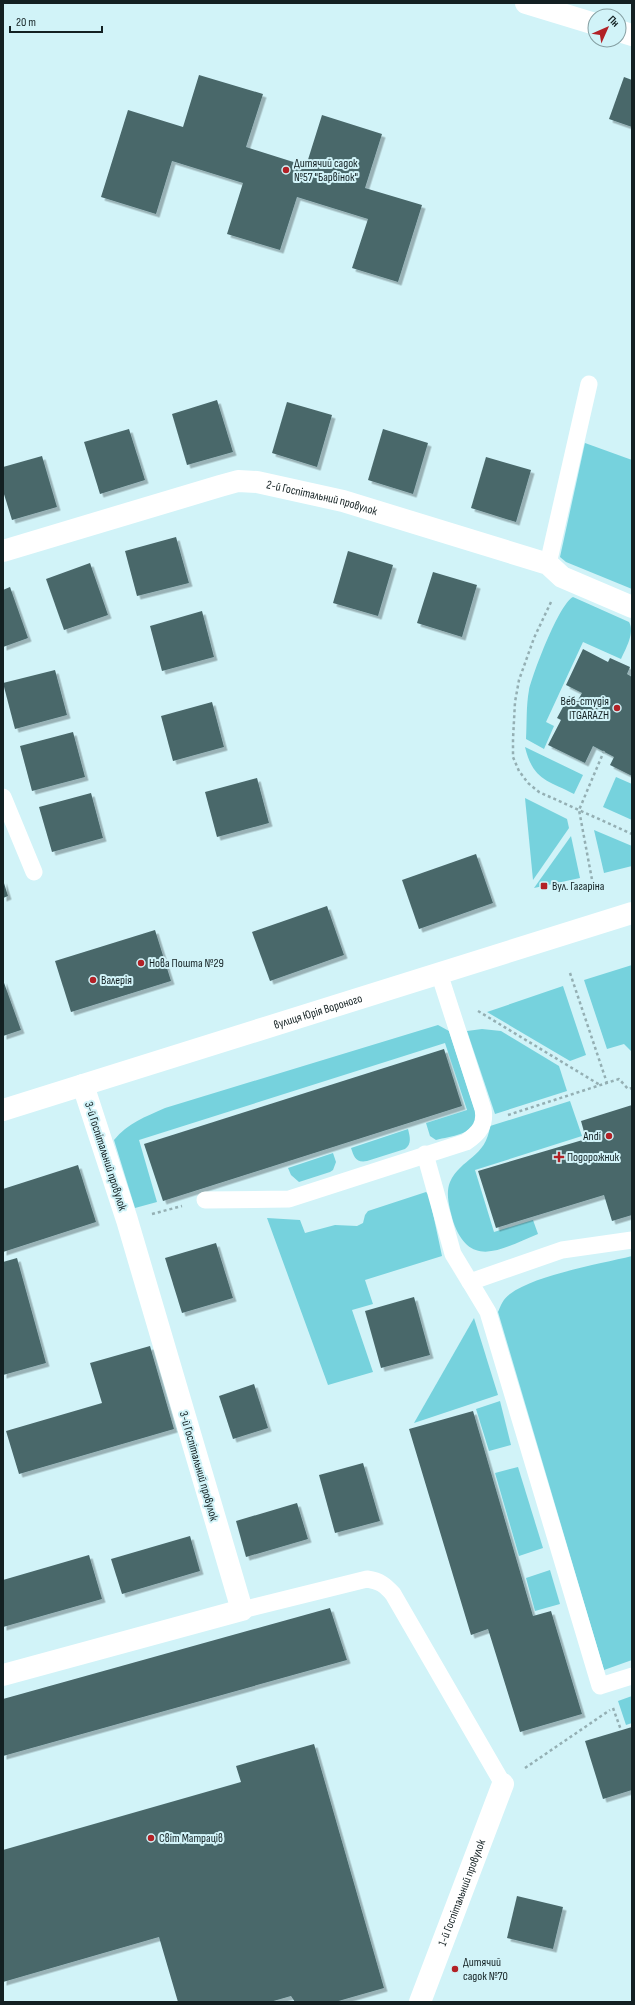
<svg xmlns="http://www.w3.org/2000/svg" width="635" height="2005" font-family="'Sofia Sans Condensed',sans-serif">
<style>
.green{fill:#76d2dd}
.building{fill:#49686b;filter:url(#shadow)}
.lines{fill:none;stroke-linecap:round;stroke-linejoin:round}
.path{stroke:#94afb3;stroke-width:2.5;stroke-dasharray:3 3;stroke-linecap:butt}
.service{stroke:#fff;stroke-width:17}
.minor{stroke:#fff;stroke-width:22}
.secondary{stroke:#fff;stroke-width:22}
.poi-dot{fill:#b22126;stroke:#d1f3f8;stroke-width:1.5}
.labels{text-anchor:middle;stroke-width:4;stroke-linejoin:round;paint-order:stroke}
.poi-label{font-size:12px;fill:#132022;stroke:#d1f3f8;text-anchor:start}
.street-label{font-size:12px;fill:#132022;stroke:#d1f3f8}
</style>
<defs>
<filter id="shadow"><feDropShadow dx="3.5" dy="3.5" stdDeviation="0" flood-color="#0004"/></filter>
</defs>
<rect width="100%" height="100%" fill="#d1f3f8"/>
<g class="green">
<path d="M585,443L632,460V589L566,562L560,557Z"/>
<path d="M573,597L629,622C635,633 626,648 621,659L583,642L546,722L554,726L544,749L526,739C527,723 526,706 529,690C533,673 559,604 573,597Z"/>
<path d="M525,747L583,775L574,794C547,780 533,780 525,747Z"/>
<path d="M616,777L632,784V820L603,807Z"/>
<path d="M525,798L567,819L569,828L533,880Z"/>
<path d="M594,830L632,846V866L604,873Z"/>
<path d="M571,836L580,878L534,888Z"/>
<path d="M632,965V1052L624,1044L607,1049L584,980Z"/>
<path d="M563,986L586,1055L570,1061L487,1012Z"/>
<path d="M438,1025L449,1031L477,1117C474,1135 451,1136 436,1140L430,1136L426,1123L467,1110L445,1043L139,1140L157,1202L135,1208L114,1140C128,1123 145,1117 165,1108Z"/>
<path d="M482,1029L501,1031L559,1066L567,1091L495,1114L467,1031Z"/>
<path d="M570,1101L582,1136L475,1170L494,1232L533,1220L538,1234C503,1248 470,1271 453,1221C450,1209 445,1194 450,1182C461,1158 486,1158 490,1126Z"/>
<path d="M408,1129C410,1137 412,1144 405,1149L367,1161C356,1163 354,1157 351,1148Z"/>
<path d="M333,1153L336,1162L333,1170L330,1172L299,1182L291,1175L288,1168Z"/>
<path d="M426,1192L429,1195L442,1256L365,1280L373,1304L352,1310L373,1372L328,1385L267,1218L300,1220L305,1233L335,1225L357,1226L363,1223L365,1215L368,1211Z"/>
<path d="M632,1256V1660L604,1670L498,1312C501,1305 503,1299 510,1294C535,1275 600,1264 632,1256Z"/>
<path d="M474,1318L498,1395L414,1423Z"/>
<path d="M500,1401L511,1445L489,1451L476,1409Z"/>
<path d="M518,1467L543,1548L519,1556L495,1473Z"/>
<path d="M550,1570L560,1604L535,1611L526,1578Z"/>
<path d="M632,1696V1723L626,1725L618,1701Z"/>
</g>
<g class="building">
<path d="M199,75L263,94L246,147L306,166L322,115L382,134L365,188L422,205L398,282L352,268L368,219L297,197L280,250L227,234L243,183L172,161L156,214L101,197L128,110L183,127Z"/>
<path d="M624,77L632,80V127L609,119Z"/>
<path d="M217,400L233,452L187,465L172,414Z"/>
<path d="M287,402L332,415L317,467L272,453Z"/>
<path d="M129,429L145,480L100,494L84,442Z"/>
<path d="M383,429L428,443L413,494L368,480Z"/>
<path d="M42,456L57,507L12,520L3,491V467Z"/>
<path d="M486,457L531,470L516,522L471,508Z"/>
<path d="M176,537L189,583L137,596L125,551Z"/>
<path d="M348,551L393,565L378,616L333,603Z"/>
<path d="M90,563L108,615L64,630L46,579Z"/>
<path d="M433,572L477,585L462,637L417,623Z"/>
<path d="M10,587L28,638L3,647V590Z"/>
<path d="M202,611L214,657L162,671L150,626Z"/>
<path d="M583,649L608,662L610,658L630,667L627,674L632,677V776L610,765L614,757L593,746L585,763L548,745L561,720L557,718L569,696L578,700L582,693L566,685Z"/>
<path d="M55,670L67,715L15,729L3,683Z"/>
<path d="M212,702L224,747L173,761L161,716Z"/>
<path d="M73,732L85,777L32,791L20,746Z"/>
<path d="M257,778L269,823L217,837L205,792Z"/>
<path d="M91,793L103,838L52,852L39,807Z"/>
<path d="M476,854L493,903L419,929L402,880Z"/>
<path d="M3,880L8,896L3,898Z"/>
<path d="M327,906L344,955L270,981L252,932Z"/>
<path d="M155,930L171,981L71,1012L55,961Z"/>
<path d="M3,980L21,1030L3,1036Z"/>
<path d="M444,1049L462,1106L163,1201L144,1144Z"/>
<path d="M632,1105V1215L612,1221L604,1195L496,1228L478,1171L586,1139L581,1121Z"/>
<path d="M78,1165L96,1222L3,1252V1189Z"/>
<path d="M216,1243L233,1298L182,1313L165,1258Z"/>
<path d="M17,1258L46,1363L3,1375V1262Z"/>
<path d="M414,1297L430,1355L381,1368L365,1311Z"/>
<path d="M150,1346L174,1429L19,1474L6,1431L102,1403L90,1363Z"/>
<path d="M254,1384L268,1428L233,1439L219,1396Z"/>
<path d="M473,1411L533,1616L551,1611L582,1714L520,1732L488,1629L471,1635L409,1429Z"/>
<path d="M363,1463L380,1521L335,1533L319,1475Z"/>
<path d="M297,1503L308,1539L246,1557L236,1521Z"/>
<path d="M190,1536L200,1571L122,1594L111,1559Z"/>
<path d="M89,1555L102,1599L3,1627V1580Z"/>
<path d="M330,1608L347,1660L3,1756V1699Z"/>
<path d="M632,1727V1790L603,1799L585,1741Z"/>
<path d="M314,1744L384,1988L335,2002H295L291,1996L270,2002H178L159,1937L3,1982V1850L241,1782L236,1766Z"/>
<path d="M517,1896L563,1907L553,1949L507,1938Z"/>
</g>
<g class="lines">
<g class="path">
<path d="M551,602L534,638L519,680L515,702L513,739V757L519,771L528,783L539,792L632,834"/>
<path d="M593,885L579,810L604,751"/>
<path d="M570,973L607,1083"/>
<path d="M478,1011L600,1085"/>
<path d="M508,1115L619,1079L628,1089L632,1088"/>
<path d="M152,1214L182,1206"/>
<path d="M613,1708L621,1730"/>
<path d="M525,1768L610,1710"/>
</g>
<g class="service">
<path d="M548,564L589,384"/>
<path d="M3,797L34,872"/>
<path d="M425,1154L453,1254L470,1282"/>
<path d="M205,1200L289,1199L466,1142C479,1133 486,1125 483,1109L439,973"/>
<path d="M632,1240L562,1250L470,1282L488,1312L600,1686L632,1676"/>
<path d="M242,1610L367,1579C380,1581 385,1585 393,1594L503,1784"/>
</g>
<g class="minor">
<path d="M526,3L595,24"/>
<path d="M619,31L632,35"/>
<path id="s1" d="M3,551L220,486L238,481L257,482L343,501L548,564L562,577L632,607"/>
<path d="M3,1675L242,1610L127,1220L83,1085"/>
<path id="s2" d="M420,2002L503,1784"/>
</g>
<path class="secondary" id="s3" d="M3,1110L632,913"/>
</g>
<g class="poi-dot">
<circle cx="286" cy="170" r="4"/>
<circle cx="617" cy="708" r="4"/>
<rect x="540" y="882" width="8" height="8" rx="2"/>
<circle cx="141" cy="963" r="4"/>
<circle cx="93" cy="980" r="4"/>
<circle cx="609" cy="1136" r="4"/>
<path d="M557 1151h4v4h4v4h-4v4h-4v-4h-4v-4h4z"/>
<circle cx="151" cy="1838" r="4"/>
<circle cx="455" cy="1969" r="4"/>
</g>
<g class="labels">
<g class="poi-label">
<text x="294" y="167">Дитячий садок<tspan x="294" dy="14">№57 "Барвінок"</tspan></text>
<text x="609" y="705" text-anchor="end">Веб-студія<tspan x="609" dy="14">ITGARAZH</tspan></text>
<text x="552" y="890">Вул. Гагаріна</text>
<text x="149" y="967">Нова Пошта №29</text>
<text x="101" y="984">Валерія</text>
<text x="601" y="1140" text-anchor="end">Andi</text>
<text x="567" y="1161">Подорожник</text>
<text x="159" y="1842">Світ Матраців</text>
<text x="463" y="1966">Дитячий<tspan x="463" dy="14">садок №70</tspan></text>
</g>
<g class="street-label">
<text dy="4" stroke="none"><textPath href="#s1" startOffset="331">2-й Госпітальний провулок</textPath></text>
<text dy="4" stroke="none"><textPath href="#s3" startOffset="330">вулиця Юрія Вороного</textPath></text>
<text transform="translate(106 1156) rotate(72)" y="4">3-й Госпітальний провулок</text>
<text transform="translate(199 1466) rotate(74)" y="4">3-й Госпітальний провулок</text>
<text dy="4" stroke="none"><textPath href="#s2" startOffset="117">1-й Госпітальний провулок</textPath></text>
</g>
</g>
<rect width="635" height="2005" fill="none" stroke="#132022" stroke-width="8"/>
<g transform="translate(607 28) rotate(45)"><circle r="19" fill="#d1f3f8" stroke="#859fa2"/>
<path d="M0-3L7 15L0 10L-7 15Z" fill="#b22126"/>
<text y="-6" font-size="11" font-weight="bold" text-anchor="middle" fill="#132022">Пн</text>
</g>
<path d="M10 26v6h92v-6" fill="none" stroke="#132022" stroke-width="2"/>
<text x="16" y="26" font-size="12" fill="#132022" stroke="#d1f3f8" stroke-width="3" paint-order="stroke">20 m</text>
</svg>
